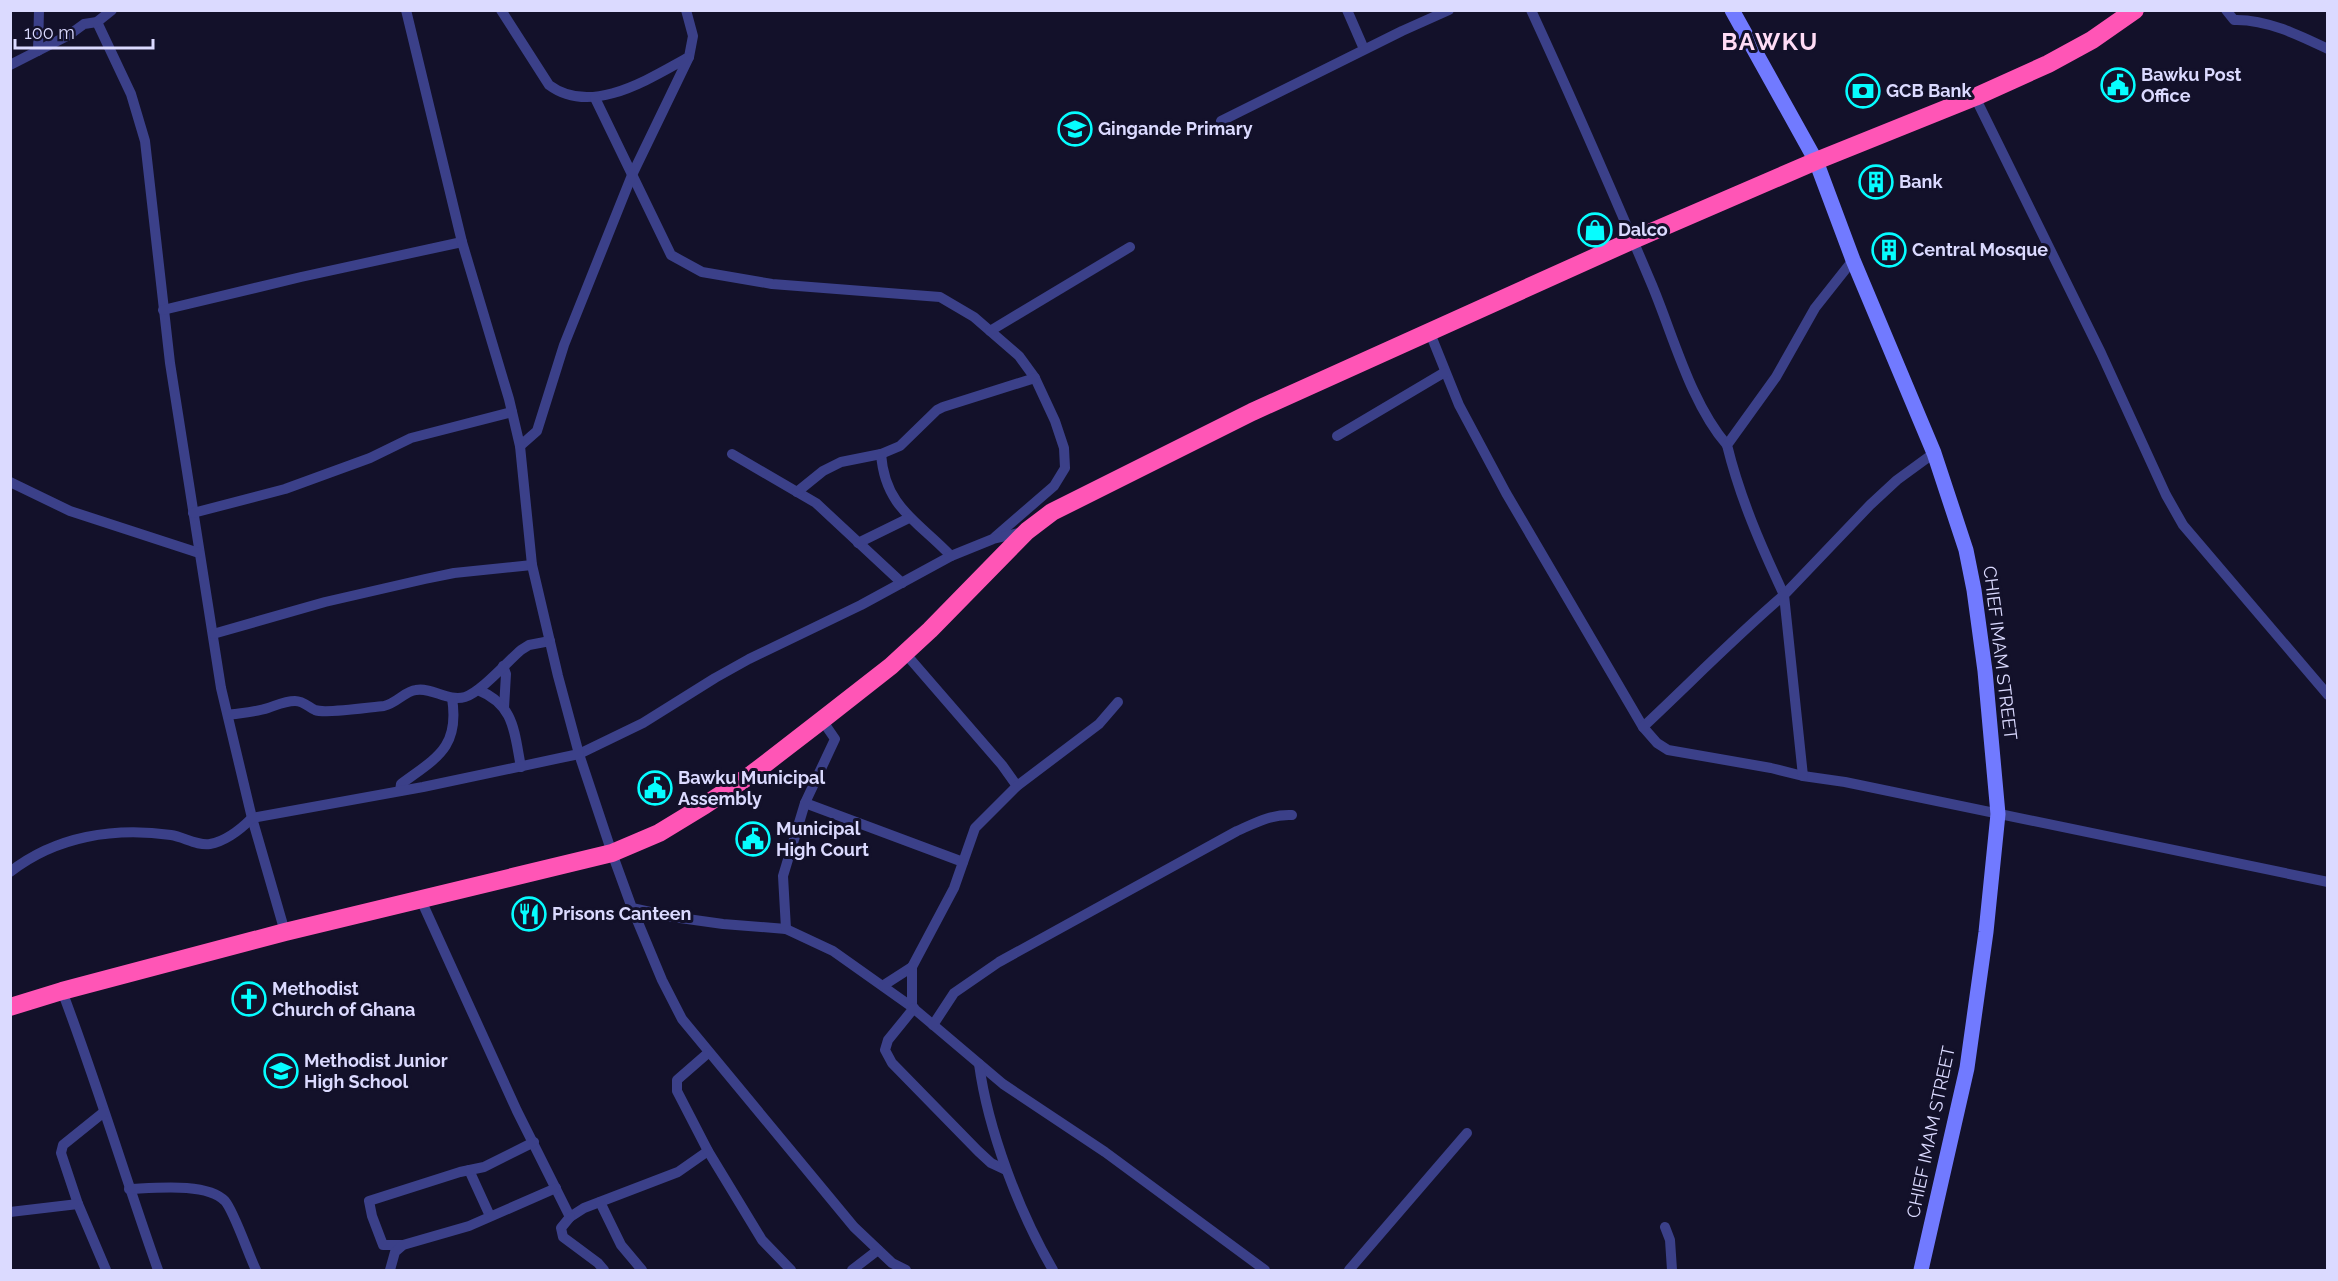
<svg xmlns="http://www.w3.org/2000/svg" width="2338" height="1281" font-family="Raleway,sans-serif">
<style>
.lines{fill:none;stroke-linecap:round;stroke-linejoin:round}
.street{stroke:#3b4089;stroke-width:10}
.secondary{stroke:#717aff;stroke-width:15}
.highway{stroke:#ff55b6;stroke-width:18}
.labels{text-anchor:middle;stroke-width:6;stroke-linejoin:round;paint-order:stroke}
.poi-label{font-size:18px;font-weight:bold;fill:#dbdaff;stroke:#13112a;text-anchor:start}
.street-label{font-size:18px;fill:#dbdaff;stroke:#13112a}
.district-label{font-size:24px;font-weight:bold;letter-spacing:1.5px;fill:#ffdcf5;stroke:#13112a}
</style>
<rect width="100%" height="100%" fill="#13112a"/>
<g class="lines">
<g class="street">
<path d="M501,10L549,85C592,117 650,78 689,57L693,36L686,10"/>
<path d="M1347,10L1364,49"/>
<path d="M1531,10C1573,101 1613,193 1652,285C1673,335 1691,404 1727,445"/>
<path d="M2226,10L2234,20C2266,19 2299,35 2328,49"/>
<path d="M97,22L131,94L145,141L170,363L221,688L252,818L285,932"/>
<path d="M38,51L39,10"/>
<path d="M10,65L69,35L84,24L97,22L112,10"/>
<path d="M1975,97L2101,353L2166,495L2183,525L2328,695"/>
<path d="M595,98L671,255L702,272L772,284L940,297L974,317L1019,356L1035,378L1055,421L1064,448L1065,468L1054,486L995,537"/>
<path d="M1221,121L1402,31L1449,10"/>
<path d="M163,310L301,277L462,242"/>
<path d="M990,331L1130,247"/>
<path d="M1430,333L1459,405L1506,493L1643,727L1657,743L1668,750L1771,768L1803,776L1845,782L2328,882"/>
<path d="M1337,436L1445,372"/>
<path d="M520,446L537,431L564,345L632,175L689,57"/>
<path d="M732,454L816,503L902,583"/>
<path d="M881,454C885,508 918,521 951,556"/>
<path d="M10,482L70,511L199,553"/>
<path d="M797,492L823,471L841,462L881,454L900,446L937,410L943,407L1035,378"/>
<path d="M193,513L285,489L370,458L411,438L512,412"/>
<path d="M1023,532L993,539L951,556L861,605L749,659L715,678L643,723L579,754L612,853L632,908L673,917L723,924L786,929L833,951L912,1007L1003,1084L1105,1152L1265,1270"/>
<path d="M858,543L909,518"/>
<path d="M213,634L325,602L425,579L454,573L532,565"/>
<path d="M905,653L1002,765L1017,786"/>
<path d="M503,666L506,674L504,708"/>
<path d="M478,690C515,705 514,732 521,767"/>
<path d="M228,715C241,713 256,712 268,708C277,705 285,701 295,701C304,701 308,707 315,710C325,714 371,707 384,706C397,703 405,691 416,690C432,687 448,702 465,697C481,692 507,662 521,650L529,645L550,641"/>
<path d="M1643,727C1690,683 1735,637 1784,595C1761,546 1740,498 1727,445L1776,377L1815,308L1853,260"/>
<path d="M1803,776L1784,595L1870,505L1897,480L1934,453"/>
<path d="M400,791L401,784C436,758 460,748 452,698"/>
<path d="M805,803L963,862"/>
<path d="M10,872C56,836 114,827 171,835C184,837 197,846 210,844C227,841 241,829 252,818L423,787L579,754L558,676L532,565L520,446L509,399L462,242L406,10"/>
<path d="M421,900L517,1111L570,1217L584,1208L678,1172L708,1151"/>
<path d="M632,908L662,980L682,1019L854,1227L892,1263L906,1270"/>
<path d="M786,929L783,876L805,803L835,739L822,720"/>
<path d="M912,967L954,888L975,828L1017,786L1099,724L1118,702"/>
<path d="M884,985L912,967V1007"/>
<path d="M62,991C97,1083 125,1177 158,1270"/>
<path d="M914,1008L888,1040L885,1050L892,1063L978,1151L991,1163L1006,1170"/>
<path d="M933,1025L954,993L999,962L1237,831C1255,823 1271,814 1292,815"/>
<path d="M708,1053L677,1080V1091L708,1151L762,1240L791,1270"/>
<path d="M979,1064C988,1130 1019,1212 1053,1270"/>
<path d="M104,1112L63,1145L61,1153L78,1204L106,1270"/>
<path d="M469,1170L490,1216"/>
<path d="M129,1189C154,1188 207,1182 225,1201C234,1211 249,1256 256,1270"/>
<path d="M600,1202L621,1245L642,1270"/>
<path d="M10,1212L78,1204"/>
<path d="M570,1217L561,1228L563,1237L598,1263L604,1270"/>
<path d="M1665,1227L1670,1240L1672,1270"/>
<path d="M403,1245H383L372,1216L369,1201L460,1172L484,1167L534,1142"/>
<path d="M390,1270L395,1252L403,1245L469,1226L556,1188"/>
<path d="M852,1270L878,1250"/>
<path d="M1349,1270L1467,1133"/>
</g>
<path class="secondary" d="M1732,10L1816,161L1853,260L1934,453L1966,550L1974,590L1985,671L1998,814L1986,932L1967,1068L1921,1270"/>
<path class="highway" d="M10,1007L62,991L285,932L612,853L659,833L705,805L752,774L822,720L891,666L930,630L1027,531L1052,512L1252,412L1633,240L1816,161L1975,97L2048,64L2092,40L2135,10"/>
</g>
<defs>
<symbol id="civic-ring" viewBox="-11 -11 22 22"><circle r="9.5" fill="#13112a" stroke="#06fdff" stroke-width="1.5"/><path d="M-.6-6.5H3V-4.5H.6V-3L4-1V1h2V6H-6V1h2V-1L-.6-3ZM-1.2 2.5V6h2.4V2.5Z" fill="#06fdff"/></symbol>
<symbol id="bank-ring" viewBox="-11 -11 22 22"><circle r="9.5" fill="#13112a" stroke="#06fdff" stroke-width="1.5"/><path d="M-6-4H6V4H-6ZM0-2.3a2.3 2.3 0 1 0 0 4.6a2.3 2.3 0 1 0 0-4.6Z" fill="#06fdff"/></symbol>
<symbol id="school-ring" viewBox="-11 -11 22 22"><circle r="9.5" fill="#13112a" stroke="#06fdff" stroke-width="1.5"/><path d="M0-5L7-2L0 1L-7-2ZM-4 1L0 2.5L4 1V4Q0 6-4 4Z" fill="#06fdff"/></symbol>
<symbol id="building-ring" viewBox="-11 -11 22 22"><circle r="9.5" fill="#13112a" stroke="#06fdff" stroke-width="1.5"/><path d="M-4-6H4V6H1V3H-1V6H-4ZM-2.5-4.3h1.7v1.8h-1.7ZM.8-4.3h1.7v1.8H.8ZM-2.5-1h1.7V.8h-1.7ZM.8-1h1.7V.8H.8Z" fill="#06fdff"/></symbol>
<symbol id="shop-ring" viewBox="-11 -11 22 22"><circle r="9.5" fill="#13112a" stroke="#06fdff" stroke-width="1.5"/><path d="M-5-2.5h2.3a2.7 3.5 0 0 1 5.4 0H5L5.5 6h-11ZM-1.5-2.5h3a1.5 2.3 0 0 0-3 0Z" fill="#06fdff"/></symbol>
<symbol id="restaurant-ring" viewBox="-11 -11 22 22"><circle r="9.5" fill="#13112a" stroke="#06fdff" stroke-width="1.5"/><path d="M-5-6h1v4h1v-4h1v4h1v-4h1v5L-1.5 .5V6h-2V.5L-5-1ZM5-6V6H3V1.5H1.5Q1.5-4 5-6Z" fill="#06fdff"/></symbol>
<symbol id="church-ring" viewBox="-11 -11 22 22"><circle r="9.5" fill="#13112a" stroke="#06fdff" stroke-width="1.5"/><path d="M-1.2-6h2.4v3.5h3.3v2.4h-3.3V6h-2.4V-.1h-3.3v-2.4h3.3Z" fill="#06fdff"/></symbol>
</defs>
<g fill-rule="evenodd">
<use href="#civic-ring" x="2099" y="66" width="38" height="38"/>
<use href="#bank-ring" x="1844" y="72" width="38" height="38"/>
<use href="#school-ring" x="1056" y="110" width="38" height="38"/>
<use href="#building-ring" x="1857" y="163" width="38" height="38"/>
<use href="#shop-ring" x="1576" y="211" width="38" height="38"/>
<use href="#building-ring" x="1870" y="231" width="38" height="38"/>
<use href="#civic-ring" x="636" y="769" width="38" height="38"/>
<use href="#civic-ring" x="734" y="820" width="38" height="38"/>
<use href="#restaurant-ring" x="510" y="895" width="38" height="38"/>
<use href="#church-ring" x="230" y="980" width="38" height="38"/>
<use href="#school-ring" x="262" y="1052" width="38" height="38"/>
</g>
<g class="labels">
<g class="poi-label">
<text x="2141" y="81">Bawku Post<tspan x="2141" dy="21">Office</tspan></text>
<text x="1886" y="97">GCB Bank</text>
<text x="1098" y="135">Gingande Primary</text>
<text x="1899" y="188">Bank</text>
<text x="1618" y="236">Dalco</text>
<text x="1912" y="256">Central Mosque</text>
<text x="678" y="784">Bawku Municipal<tspan x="678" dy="21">Assembly</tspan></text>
<text x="776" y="835">Municipal<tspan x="776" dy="21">High Court</tspan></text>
<text x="552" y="920">Prisons Canteen</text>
<text x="272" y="995">Methodist<tspan x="272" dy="21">Church of Ghana</tspan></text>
<text x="304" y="1067">Methodist Junior<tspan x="304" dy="21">High School</tspan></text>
</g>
<g class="street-label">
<text transform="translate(2000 653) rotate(83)" y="6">CHIEF IMAM STREET</text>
<text transform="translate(1931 1132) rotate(-78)" y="6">CHIEF IMAM STREET</text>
</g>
<g class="district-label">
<text x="1770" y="50">BAWKU</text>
</g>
</g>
<rect width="2338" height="1281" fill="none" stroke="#dbdaff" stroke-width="24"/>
<path d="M15 39v9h138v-9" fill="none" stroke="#dbdaff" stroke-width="3"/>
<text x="24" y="39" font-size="18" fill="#dbdaff" stroke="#13112a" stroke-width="4.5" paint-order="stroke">100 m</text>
</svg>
